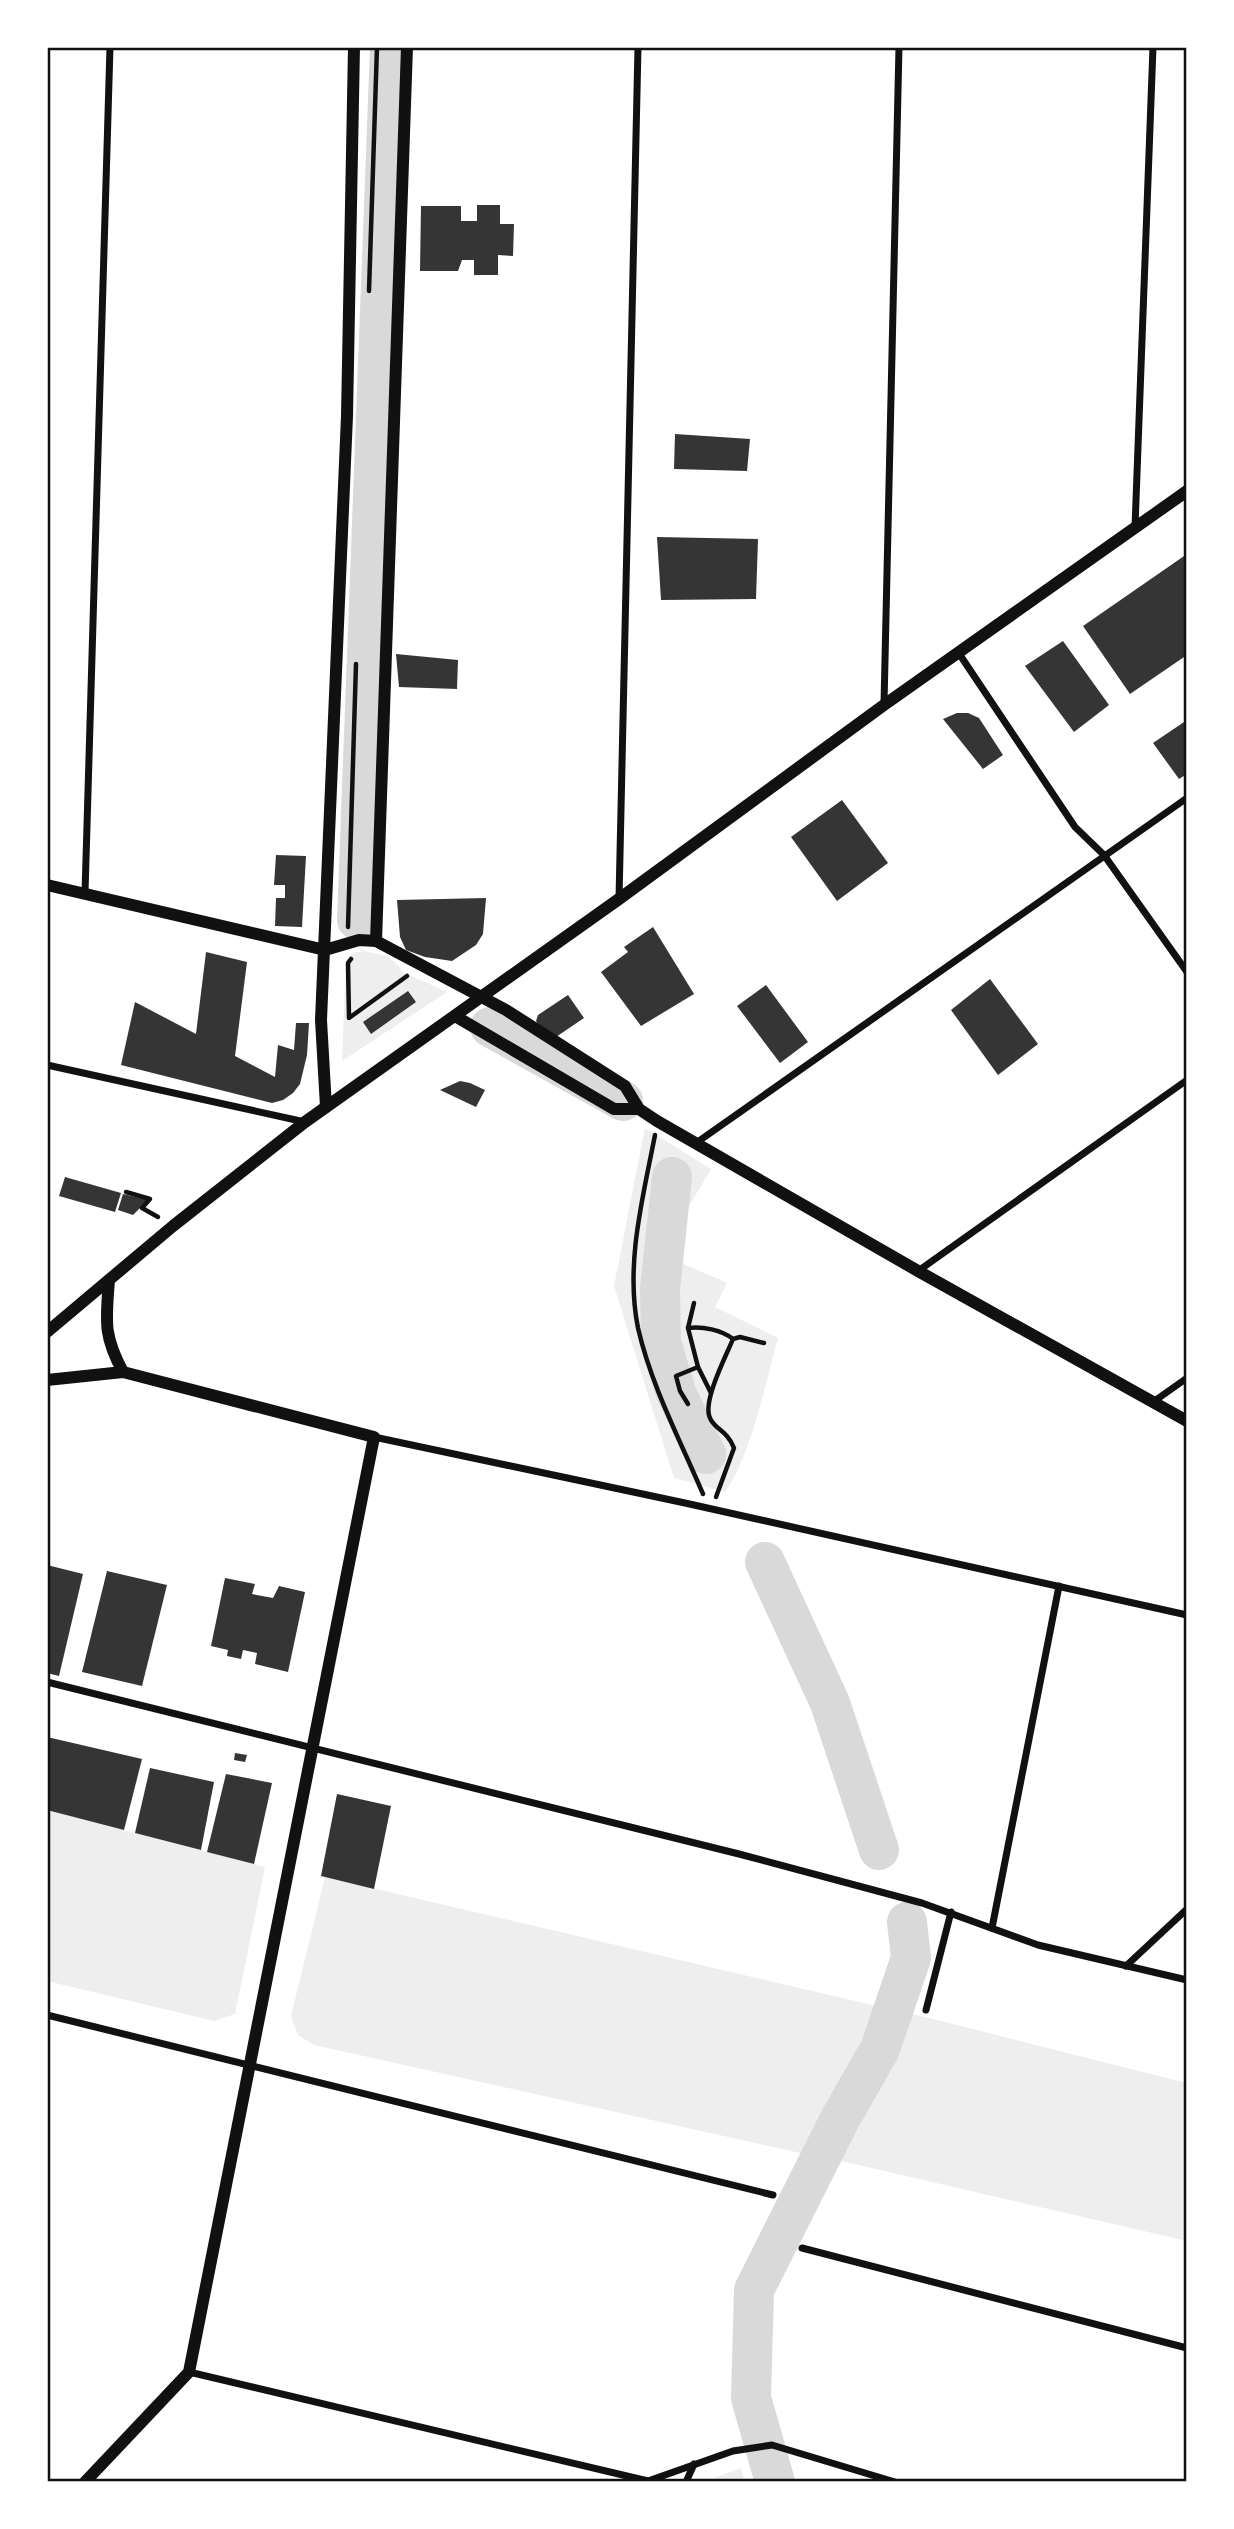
<svg xmlns="http://www.w3.org/2000/svg" width="1234" height="2529" font-family="Signika,sans-serif">
<style>
.green{fill:#eee}
.lines{fill:none;stroke-linecap:round;stroke-linejoin:round}
.river{stroke:#d9d9d9;stroke-width:40}
.building{fill:#353535}
.path{stroke:#111;stroke-width:4.5}
.minor{stroke:#111;stroke-width:7}
.tertiary{stroke:#111;stroke-width:12}
.secondary{stroke:#111;stroke-width:12}
.neatline{fill:none;stroke:#111;stroke-width:2.5}
</style>
<rect width="100%" height="100%" fill="#fff"/>
<g class="green">
<path d="M363,951L388,956L405,973L447,992L342,1061L346,960L353,953Z"/>
<path d="M645,1128L711,1169L673,1233L670,1258L727,1283L715,1307L778,1338C766,1381 751,1456 725,1492L674,1478L614,1286Z"/>
<path d="M47,1810L265,1867L235,2014L214,2021L47,1981Z"/>
<path d="M325,1877L881,2007L814,2156L314,2045L298,2035L291,2016Z"/>
<path d="M905,2012L1187,2083V2241L837,2160L888,2066Z"/>
<path d="M741,2468L745,2482H703Z"/>
</g>
<g class="lines">
<g class="river">
<path d="M357,920L390,47"/>
<path d="M490,1027L623,1101"/>
<path d="M672,1177L660,1289L661,1342L676,1393L706,1454"/>
<path d="M765,1562L830,1703L879,1850"/>
<path d="M775,2482L751,2398L754,2290L840,2119L880,2049L911,1958L907,1922"/>
</g>
</g>
<g class="building">
<path d="M477,205H500V224H514L513,256L498,255V275H474V260H462L458,271H420L421,206H461V221H477Z"/>
<path d="M675,434L750,439L747,471L674,469Z"/>
<path d="M657,537L758,539L756,599L661,600Z"/>
<path d="M1187,554V655L1130,694L1083,626Z"/>
<path d="M1063,641L1109,705L1074,732L1025,666Z"/>
<path d="M396,654L458,660L457,689L399,687Z"/>
<path d="M957,713H968L979,718L1003,755L983,769L943,719Z"/>
<path d="M1187,720V774L1179,779L1153,743Z"/>
<path d="M842,800L888,863L837,901L791,837Z"/>
<path d="M276,855L306,856L302,927L275,926L276,898H285V885H274Z"/>
<path d="M486,898L483,934L476,945L452,961L425,957L406,950L400,937L397,900Z"/>
<path d="M653,927L694,994L641,1026L601,972L628,952L624,947Z"/>
<path d="M206,952L247,962L235,1056L275,1077L278,1045L294,1050L296,1023H309L307,1055L300,1084L293,1093L283,1100L272,1103L121,1065L135,1002L196,1034Z"/>
<path d="M990,979L1038,1044L998,1075L951,1010Z"/>
<path d="M766,985L808,1042L780,1063L737,1006Z"/>
<path d="M408,991L416,1002L371,1034L363,1022Z"/>
<path d="M568,995L584,1018L553,1039L539,1026L536,1021L538,1015Z"/>
<path d="M460,1081L470,1083L485,1090L476,1107L440,1090Z"/>
<path d="M65,1177L121,1193L115,1212L59,1196Z"/>
<path d="M123,1194L148,1200L133,1215L118,1210Z"/>
<path d="M47,1565L83,1574L59,1676L47,1673Z"/>
<path d="M107,1571L167,1585L142,1686L82,1672Z"/>
<path d="M225,1578L255,1584L252,1594L273,1598L279,1586L305,1592L288,1672L255,1664L257,1653L243,1650L241,1659L227,1656L228,1650L211,1646Z"/>
<path d="M47,1737L142,1759L124,1830L47,1810Z"/>
<path d="M235,1753L247,1755L245,1762L234,1760Z"/>
<path d="M150,1768L214,1782L201,1850L135,1833Z"/>
<path d="M226,1774L272,1783L254,1864L207,1852Z"/>
<path d="M337,1794L391,1806L374,1889L321,1876Z"/>
</g>
<g class="lines">
<g class="path">
<path d="M369,291L377,47"/>
<path d="M348,927L356,664"/>
<path d="M351,959L348,963L349,1018L407,976"/>
<path d="M655,1135C643,1197 625,1264 638,1328C651,1385 680,1440 703,1494"/>
<path d="M126,1192L150,1199L142,1208L158,1217"/>
<path d="M694,1303L688,1328L698,1367"/>
<path d="M688,1328C702,1326 722,1330 733,1339L740,1337L764,1343"/>
<path d="M688,1404L680,1391L676,1376L698,1367L711,1393"/>
<path d="M716,1497L734,1448C727,1430 714,1429 710,1418C702,1402 726,1356 733,1339"/>
</g>
<g class="minor">
<path d="M1135,527L1153,47"/>
<path d="M958,652L1075,827L1104,855L1187,972"/>
<path d="M884,704L899,47"/>
<path d="M85,893L110,47"/>
<path d="M619,899L638,47"/>
<path d="M47,1065L305,1122"/>
<path d="M696,1143L1187,798"/>
<path d="M918,1271L1187,1080"/>
<path d="M1153,1402L1187,1378"/>
<path d="M374,1437L685,1503L1187,1615"/>
<path d="M47,1682L739,1854L922,1903L1038,1945L1187,1980"/>
<path d="M992,1928L1059,1586"/>
<path d="M1126,1966L1187,1909"/>
<path d="M926,2010L951,1912"/>
<path d="M47,2015L773,2195"/>
<path d="M802,2248L1187,2348"/>
<path d="M189,2372L648,2481"/>
<path d="M648,2481L733,2451L772,2445L895,2482"/>
<path d="M686,2482L694,2464"/>
</g>
<g class="tertiary">
<path d="M47,885L325,950L359,940L376,941L506,1010L625,1086L639,1109L657,1121L918,1271L1187,1421"/>
<path d="M376,941L407,47"/>
<path d="M455,1016L614,1109H639"/>
<path d="M326,1107L321,1020L347,416L354,47"/>
</g>
<g class="secondary">
<path d="M109,1280C106,1321 103,1335 123,1372"/>
<path d="M47,1332L173,1226L305,1122L619,899L884,705L1187,491"/>
<path d="M47,1380L123,1372L374,1437L189,2372L85,2482"/>
</g>
</g>
<rect width="1234" height="2529" fill="none" stroke="#ffffff" stroke-width="98"/>
<rect x="49" y="49" width="1136" height="2431" class="neatline"/>
</svg>
